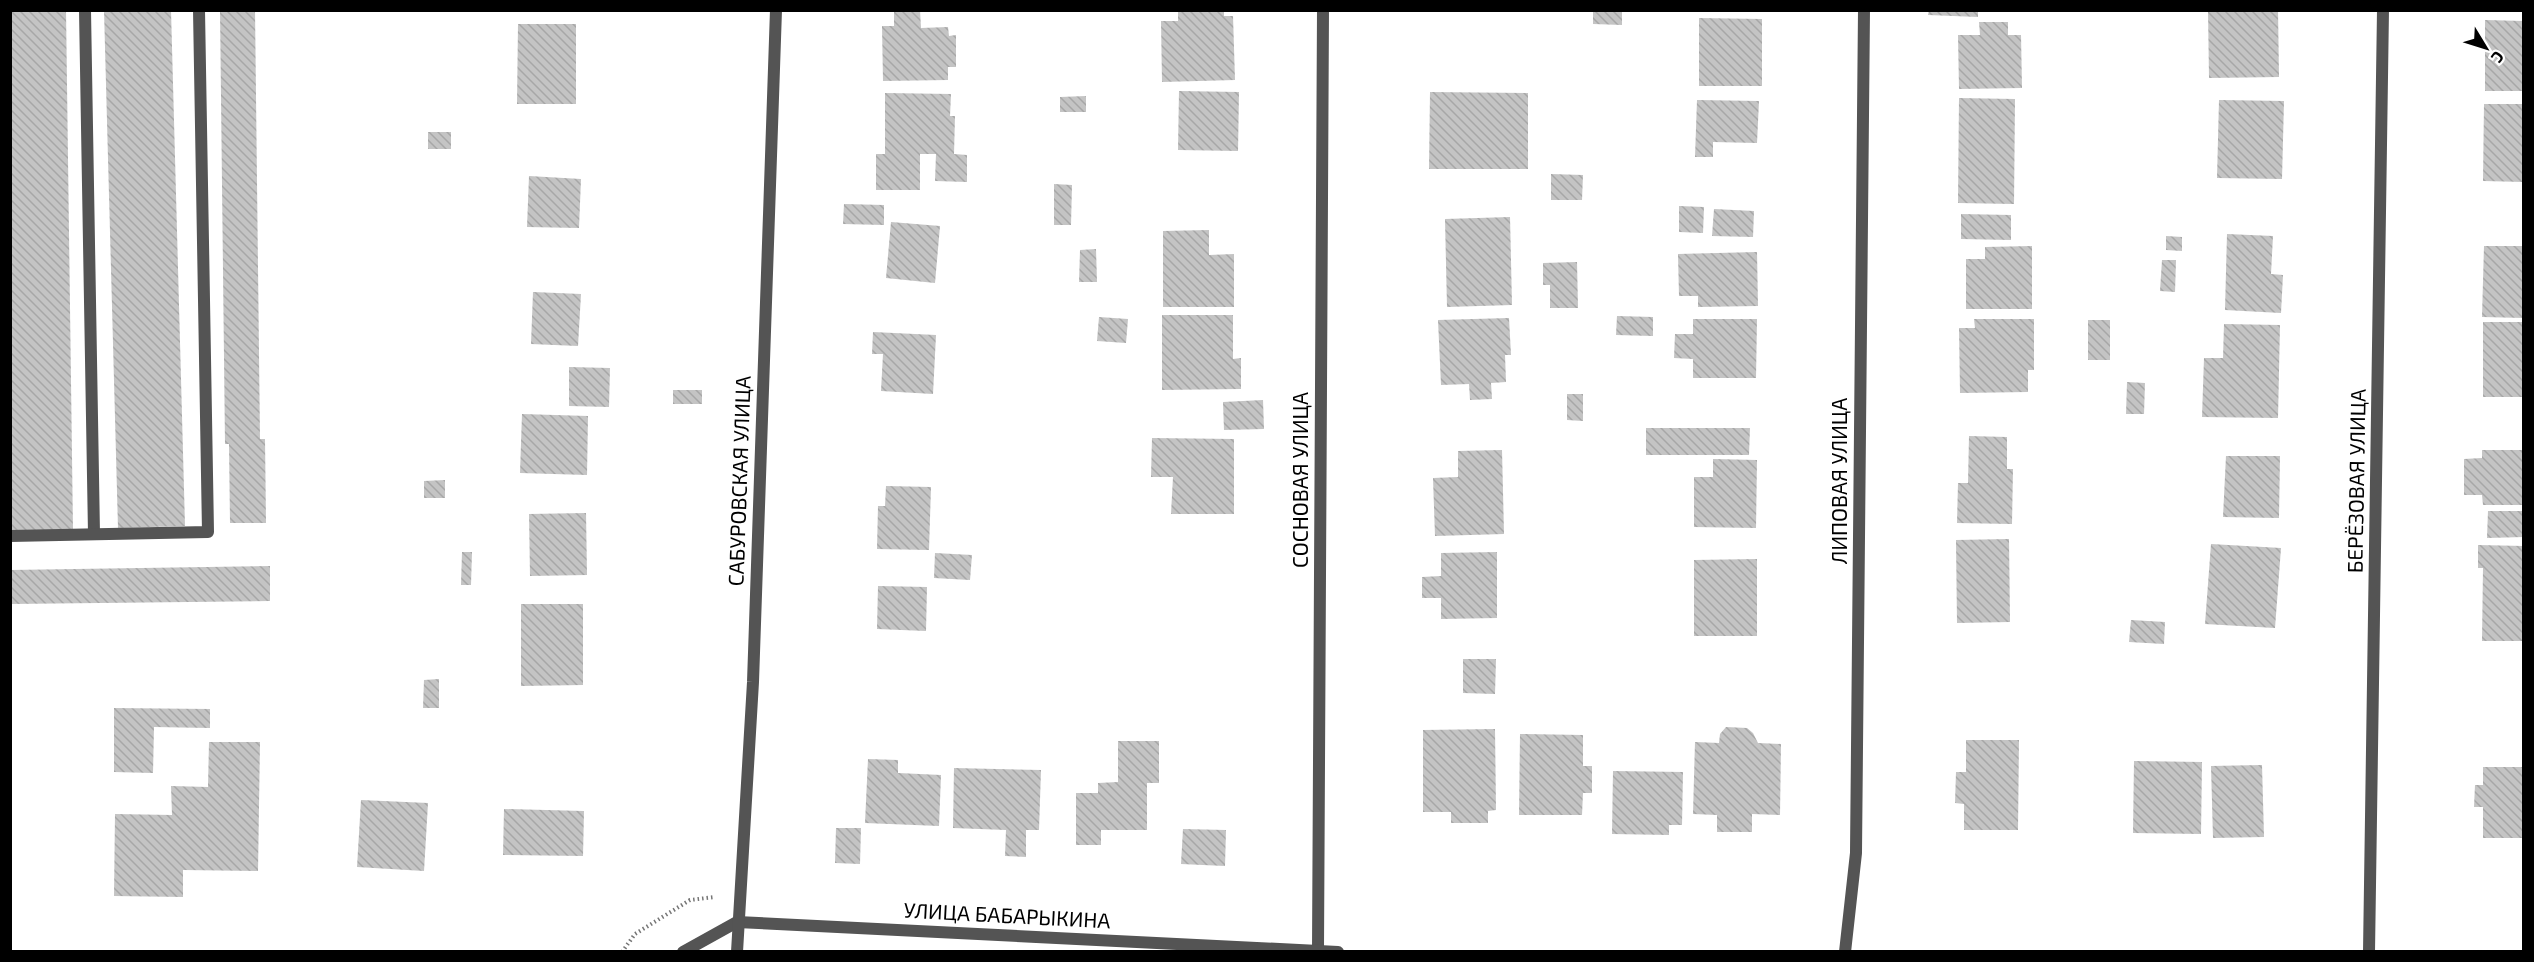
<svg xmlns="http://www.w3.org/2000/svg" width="2534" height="962" font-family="'Exo 2',sans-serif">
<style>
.building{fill:url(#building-back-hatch)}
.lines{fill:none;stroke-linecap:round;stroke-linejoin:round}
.path{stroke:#767676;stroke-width:4;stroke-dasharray:1.5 3;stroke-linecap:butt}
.service{stroke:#545454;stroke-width:12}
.minor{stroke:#545454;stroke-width:12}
.labels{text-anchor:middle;stroke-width:4.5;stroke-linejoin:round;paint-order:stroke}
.street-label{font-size:21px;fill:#000;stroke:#fff}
</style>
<defs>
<pattern id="building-back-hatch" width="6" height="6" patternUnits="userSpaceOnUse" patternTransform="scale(1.5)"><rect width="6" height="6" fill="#c4c4c4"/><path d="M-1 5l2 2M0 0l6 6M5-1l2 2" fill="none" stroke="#a7a7a7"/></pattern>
</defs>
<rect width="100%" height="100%" fill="#fff"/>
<g class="building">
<path d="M10,10H66L73,530L10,531Z"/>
<path d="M104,10H171L185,526L118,528Z"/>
<path d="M220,10H255L260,439H265L266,523H230L229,444H225Z"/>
<path d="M894,10H920L921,28L948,27L949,36L956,35V67H948V80L883,81L882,26H894Z"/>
<path d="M1178,10H1224V16H1233L1235,80L1162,82L1161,21H1178Z"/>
<path d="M1593,10H1622V25L1593,24Z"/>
<path d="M1929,10H1978V17L1928,15Z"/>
<path d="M2208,10H2278L2279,77L2209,78Z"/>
<path d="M1699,18L1762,19V86H1699Z"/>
<path d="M2485,20L2524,21V91H2485Z"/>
<path d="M1979,22H2008V35H2021L2022,88L1959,89L1958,35H1980Z"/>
<path d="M518,24H576V104H517Z"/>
<path d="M1179,91L1239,92L1238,151L1178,150Z"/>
<path d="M1430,92L1528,93V169H1429Z"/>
<path d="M885,93L951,94L950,116H955L954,154L967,155V182L935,181L936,154H920V190H876V154H885Z"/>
<path d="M1086,96V112H1060V97Z"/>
<path d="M1959,98L2015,99L2014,204L1958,203Z"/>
<path d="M1697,100L1759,101L1757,143L1713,142V157H1695Z"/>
<path d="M2219,100L2284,101L2282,179L2217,178Z"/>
<path d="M2484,104H2524V182L2483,181Z"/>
<rect x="428" y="132" width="23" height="17"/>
<path d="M1551,174L1583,175L1582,200H1551Z"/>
<path d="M529,176L581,179L579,228L527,227Z"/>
<path d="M1054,184L1072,185L1071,225H1054Z"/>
<path d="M844,204L884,205V225L843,224Z"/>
<path d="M1679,206L1704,207L1703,233L1679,232Z"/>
<path d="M1714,209L1754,211L1753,237L1712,236Z"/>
<path d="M1961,214L2011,215V240L1961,239Z"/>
<path d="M1510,217L1512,305L1447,307L1445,219Z"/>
<path d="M891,222L940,226L935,283L886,278Z"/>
<path d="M1209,230V255L1234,254V307H1163V231Z"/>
<path d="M2227,234L2273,236L2271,274L2283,275L2281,313L2225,310Z"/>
<path d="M2166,236L2182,237V251L2166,250Z"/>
<path d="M2032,246V309H1966V259H1985V247Z"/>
<path d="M2484,246H2524V318L2482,317Z"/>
<path d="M1096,249L1097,282H1079L1080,250Z"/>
<path d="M1757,252L1758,306L1698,307V296H1679L1678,254Z"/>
<path d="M2162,260H2176L2175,292L2160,291Z"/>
<path d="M1577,262L1578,308H1550V285H1543V263Z"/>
<path d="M533,292L581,294L578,346L531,344Z"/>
<path d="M1162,315H1233V359L1241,358V389L1162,390Z"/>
<path d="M1617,316L1653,317V336L1616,335Z"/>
<path d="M1099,317L1128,319L1126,343L1097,341Z"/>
<path d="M1509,318L1511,355H1505L1506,382L1491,383L1492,399L1470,400L1469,384L1441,385L1438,320Z"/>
<path d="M1693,319H1757L1756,378H1693V359L1674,358L1675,334H1693Z"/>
<path d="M1974,319H2034V370H2028V392L1960,393L1959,328H1975Z"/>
<rect x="2088" y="320" width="22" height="40"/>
<rect x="2483" y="322" width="41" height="75"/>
<path d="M2224,324L2280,325L2278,418L2202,417L2204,358H2223Z"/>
<path d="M873,332L936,335L933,394L881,391L883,354H872Z"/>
<path d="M569,367L610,368L609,407L569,406Z"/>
<path d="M2127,382L2145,383L2144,414H2126Z"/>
<rect x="673" y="390" width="29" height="14"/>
<path d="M1567,394H1583V421L1567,420Z"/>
<path d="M1263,400L1264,429L1224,430L1223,402Z"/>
<path d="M522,414L588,416L587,475L520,473Z"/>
<path d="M1646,428H1750L1749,455H1646Z"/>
<path d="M1969,436L2007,437V469H2013L2012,524L1957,523L1958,483H1968Z"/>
<path d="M1152,438L1234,439V514H1171L1173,477H1151Z"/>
<path d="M1502,450L1504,534L1435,536L1433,478L1458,477V451Z"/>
<path d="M2482,450H2524V505H2483L2482,495H2464V459L2482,458Z"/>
<path d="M2226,456H2280L2279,518L2223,517Z"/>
<path d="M1713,459L1757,460L1756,528L1694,527V477H1713Z"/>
<path d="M445,480V498H424V481Z"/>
<path d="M886,486L931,487L929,550L877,549L878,506H885Z"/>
<path d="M2488,511H2524V537L2487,538Z"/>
<path d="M586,513L587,575L530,576L529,514Z"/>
<path d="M2009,539L2010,622L1957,623L1956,540Z"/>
<path d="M2211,544L2281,548L2275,628L2205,624Z"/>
<path d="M2478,545L2524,546V641H2482L2483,568H2478Z"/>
<path d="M462,552H472L471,585H461Z"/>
<path d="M1497,552V618L1441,619V598H1422V577L1441,576V553Z"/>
<path d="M935,553L972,555L970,580L934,578Z"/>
<path d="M1757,559V636H1694V560Z"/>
<path d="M270,566V601L10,604V570Z"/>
<path d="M878,586L927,587L926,631L877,629Z"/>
<path d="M521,604H583V685L521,686Z"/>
<path d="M2131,620L2165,622L2164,644L2129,642Z"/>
<path d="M1463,659H1496L1495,694L1463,693Z"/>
<path d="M439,679V708H423L424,680Z"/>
<path d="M114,708L210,709V728L154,727L153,773L114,772Z"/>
<path d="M1726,727L1747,728L1753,733L1758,743L1781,744L1780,815L1752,814V832H1717V815L1693,814L1695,742L1719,743L1720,734Z"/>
<path d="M1495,729L1496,810L1488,811V823H1451V812H1423V730Z"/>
<path d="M1520,734L1583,735V766H1592V793H1583L1582,815H1519Z"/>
<path d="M1966,740H2019L2018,830H1964V804L1955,803L1956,772H1966Z"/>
<path d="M1118,741H1159V783H1147V830H1101V845H1076V793H1098V783L1118,782Z"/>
<path d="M209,742H260L258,871L183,870V897L114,896L115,814L172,815L171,786L208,787Z"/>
<path d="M868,759L898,760V773L941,775L939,826L865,823Z"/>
<path d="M2134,761L2202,762L2201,834L2133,833Z"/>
<path d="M2262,765L2264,837L2213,838L2211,766Z"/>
<path d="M2483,767H2524V838H2483V807H2474L2475,785H2483Z"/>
<path d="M954,768L1041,770L1039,830H1026V857L1005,856L1006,830L953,828Z"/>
<path d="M1613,771L1683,772L1682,825H1669V835L1612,834Z"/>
<path d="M361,800L428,803L424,871L357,867Z"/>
<path d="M504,809L584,811L583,856L503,855Z"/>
<path d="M836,828H861L860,864L835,863Z"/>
<path d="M1183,829L1226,830L1225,866L1181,864Z"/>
</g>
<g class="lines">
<path class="path" d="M622,952L635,934L690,900L715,897"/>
<g class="service">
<path d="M85,10L94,534"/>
<path d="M10,536L208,532L199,10"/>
</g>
<g class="minor">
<path d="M1318,950L1323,10"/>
<path d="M683,952L737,922L1338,952"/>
<path d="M737,952L753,682L776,10"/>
<path d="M1845,952L1856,853L1864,10"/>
<path d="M2369,952L2383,10"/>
</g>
</g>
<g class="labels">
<g class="street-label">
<text transform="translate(1301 480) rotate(-90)" y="7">СОСНОВАЯ УЛИЦА</text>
<text transform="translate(740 481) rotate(-88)" y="7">САБУРОВСКАЯ УЛИЦА</text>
<text transform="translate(1840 481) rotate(-90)" y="7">ЛИПОВАЯ УЛИЦА</text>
<text transform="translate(2357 481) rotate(-89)" y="7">БЕРЁЗОВАЯ УЛИЦА</text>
<text transform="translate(1007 916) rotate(3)" y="7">УЛИЦА БАБАРЫКИНА</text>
</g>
</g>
<rect width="2534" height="962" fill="none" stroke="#000000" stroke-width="24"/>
<g transform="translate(2486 48) rotate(128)" stroke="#ffffff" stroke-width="4.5" paint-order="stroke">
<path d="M0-4.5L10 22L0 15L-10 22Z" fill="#000000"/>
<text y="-9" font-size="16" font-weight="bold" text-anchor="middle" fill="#000000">С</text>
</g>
</svg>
